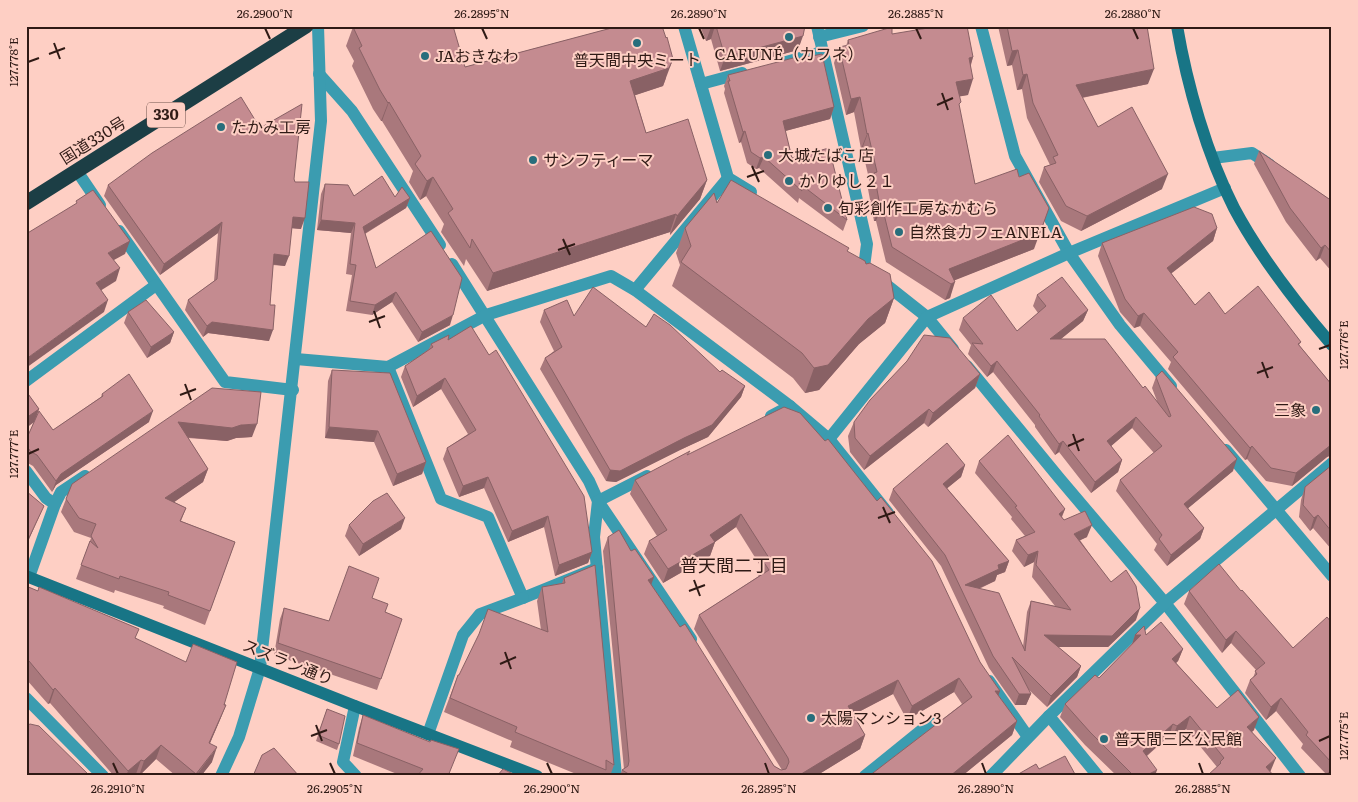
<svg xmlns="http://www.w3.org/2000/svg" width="1358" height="802" font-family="Literata,'Noto Sans JP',serif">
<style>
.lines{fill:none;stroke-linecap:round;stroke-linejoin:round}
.lane{stroke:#3b9cb0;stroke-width:12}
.street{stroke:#3b9cb0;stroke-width:12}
.secondary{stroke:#187586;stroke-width:12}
.highway{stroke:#1c3e45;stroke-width:15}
.wall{fill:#a9787c}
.shaded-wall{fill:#896165}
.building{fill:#c48b90;stroke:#896165}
.ticks{fill:none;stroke:#2f1a15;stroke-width:2}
.poi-dot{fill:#286e7c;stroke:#fecfc4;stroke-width:2}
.labels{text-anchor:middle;stroke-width:4;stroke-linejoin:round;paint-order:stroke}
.shield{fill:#fecfc4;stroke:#6d504a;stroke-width:1}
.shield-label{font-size:15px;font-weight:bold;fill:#2f1a15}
.poi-label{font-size:16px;fill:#2f1a15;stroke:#fecfc4;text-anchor:start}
.street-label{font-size:16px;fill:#2f1a15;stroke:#fecfc4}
.neighbourhood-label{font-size:18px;fill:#2f1a15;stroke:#fecfc4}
.neatline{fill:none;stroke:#2f1a15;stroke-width:2}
.ticks-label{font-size:12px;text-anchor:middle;fill:#2f1a15}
</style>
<rect width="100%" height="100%" fill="#fecfc4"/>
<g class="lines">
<path class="lane" d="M865,776L933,721"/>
<g class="street">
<path d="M684,26L728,178L751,192"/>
<path d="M817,26L867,244L864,267"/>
<path d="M981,26L1015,156L1069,253L1120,325L1171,386"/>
<path d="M819,37L863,26"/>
<path d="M786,62L822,52"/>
<path d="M319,74L352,111L440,245"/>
<path d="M701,84L742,73"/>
<path d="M1213,158L1252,153L1270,165"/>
<path d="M77,171L100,205"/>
<path d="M119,231L225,382L293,390"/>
<path d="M452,264L589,481L598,501L691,639"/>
<path d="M879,279L927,317L953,349"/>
<path d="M635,290L728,178"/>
<path d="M296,359L388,367L486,315L611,276L635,290L790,406"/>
<path d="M967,366L1060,479L1165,603L1300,776"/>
<path d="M388,367L441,499L488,517L523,598L597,568"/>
<path d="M26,381L156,285"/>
<path d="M771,416L790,406L829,439L888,513"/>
<path d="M829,439L927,317L1069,253L1225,188"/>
<path d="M1226,450L1332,576"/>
<path d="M26,471L46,498L55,504"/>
<path d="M598,501L647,476"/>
<path d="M598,501L594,537L616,776"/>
<path d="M29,577L55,504L61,492L85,476"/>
<path d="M989,681L1028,737"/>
<path d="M26,698L103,776"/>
<path d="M355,706L343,762L356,776"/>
<path d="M1049,716L1098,776"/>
<path d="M428,734L463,635L480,614L523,598"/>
<path d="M221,776L239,737L260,668L321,121L318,26"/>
<path d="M991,776L1049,716L1165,603L1332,463"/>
</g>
<g class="secondary">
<path d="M1177,26C1187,85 1207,155 1234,208C1260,257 1296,303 1332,345"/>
<path d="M26,576L355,706L537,776"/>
</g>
<path class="highway" d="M26,203L306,26"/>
</g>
<g class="wall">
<path d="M613,26H662L666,78L663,86L635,95L646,133L707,180L700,199L670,235V232L487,291L466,259L464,266L441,232L444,224L426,196L420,200L409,182L413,171L382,121H381L373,109L352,66L354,61L346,46L353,27L465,67L612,28Z"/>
<path d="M700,26H805L798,50L720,71L711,39L706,41Z"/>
<path d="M998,26H1147L1148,84L1082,98L1098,127L1162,189L1081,231L1061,221L1039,182L1044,167L1050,165L1027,118L1022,89L1017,90L1012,65L1007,66Z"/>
<path d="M892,34L973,57L971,65L968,95L959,96V106L975,184L1034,249L954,280L950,298L945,300L886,262L876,221H874L868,189L870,183L862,149H861L854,112L846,115L834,63L839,47L846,46L848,40Z"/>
<path d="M797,59L834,107L830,119L785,131L792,158L847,220L843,231L799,198L798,203L759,168L756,169L747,163L741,142L739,143L724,93L725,89L724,86L728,75Z"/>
<path d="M260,128L294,179L301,229L292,228L285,266L273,265L270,305L269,341L208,333L203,337L185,310L188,300L214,281L218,233L160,275L104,196L108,185Z"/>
<path d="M1259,151L1332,201V272L1320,258L1316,261L1286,222L1254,164Z"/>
<path d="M325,184L354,196L395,197L410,198L406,208L365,234L376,268L450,325L418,342L392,302L372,315L346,311L352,275L346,274L351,233L317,230L321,194Z"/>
<path d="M717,203L847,252L866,264L894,298L885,323L859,344L819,390L805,393L793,378L672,286L680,265L676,253L685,228Z"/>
<path d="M1217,228L1213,241L1171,273L1195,305L1225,314L1301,342L1299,345L1332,385V455L1327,457L1292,486L1266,481L1247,459L1245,460L1168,369L1171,362L1140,326L1134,328L1120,312L1098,256L1102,243Z"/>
<path d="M1037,295L1088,310L1083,321L1061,339L1143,388L1157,401L1152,388L1156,377L1233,471L1188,508L1204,528L1200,539L1167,566L1154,550L1157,544L1116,491L1120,480L1154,453L1132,428L1111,446L1122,460L1118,472L1091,493L1059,452L1055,455L1035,427V425L993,372L987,377L968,354L971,345L959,330L963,318L1017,331L1038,313L1033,306Z"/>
<path d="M544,310L646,327L720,372L745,386L741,397L708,437L680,450L616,482L606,481L540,369L545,358L554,351L540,322Z"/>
<path d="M128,312L174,332L170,343L147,358L124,323Z"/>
<path d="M448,340L592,552L588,563L555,576L544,527L508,542L484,488L459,497L443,459L447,448L468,434L441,389L413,407L401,377L405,366L429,349L431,344Z"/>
<path d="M332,370L426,462L422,474L393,486L374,442L325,438L328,381Z"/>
<path d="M980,374L975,388L928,427L924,423L864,470L850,452L848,436L854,422Z"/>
<path d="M212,388L252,437L236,438L227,441L188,438L208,469L203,482L174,502L186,508L181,521L235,542L205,625L163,608L164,606L115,590L114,593L76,579L91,538L74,532L61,512L66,499Z"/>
<path d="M26,391L39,409L37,415L53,430L101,397L102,394L149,422L56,485L52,492L33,466L26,462V440L34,422L26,428Z"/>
<path d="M689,454L980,662L999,696L1017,721L1012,735L962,776H869L962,704L954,692L907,720L893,694L853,715L865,735L860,749L816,776H620L622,770L624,769L603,551L608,537L651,584L774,766L781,770H782L694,629L699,615L759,576L758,575L761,567L736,527L715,542L710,556L663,583L644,554L649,541L657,536L630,494L635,480Z"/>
<path d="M979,461L1065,509L1062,517L1064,520L1087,537L1080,540L1136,620L1108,647H1058L1081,666L1077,677L1047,707L1028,689L1031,694L1026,705H1015L989,668L941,566L889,500L893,489L965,465L961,477L947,488L1009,561L1005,572L997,575L995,581L979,589L1023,647L1027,612L1031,601L1055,606L1032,577L1034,562L1024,567L1012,551L1016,540L1025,536L1011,519L1012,517L975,473Z"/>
<path d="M1332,465V550L1313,528L1310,531L1299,517L1301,500L1305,487Z"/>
<path d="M349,525L401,529L359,556L345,536Z"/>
<path d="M564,578L614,765L610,776H581L510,747L512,741L444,712L458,675H459L541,630L537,601L542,587L562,583Z"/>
<path d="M26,586L136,638L226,705L210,743L212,762L201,776H176L156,759L139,776L136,774L134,776H114L50,703L48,704L26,679Z"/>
<path d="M1189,591H1241L1293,648L1332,623V776L1326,774L1301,748L1303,744L1276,711L1266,720L1245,693L1250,680L1253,678L1256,670L1231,643L1222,653L1184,604Z"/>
<path d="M372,598L385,612L402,619L377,690L274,655L280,619L284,608L329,621Z"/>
<path d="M1135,635H1146L1183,649L1178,661L1176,663L1217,708L1254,730L1252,732L1271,770L1270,772L1217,767L1186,729L1172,739L1169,736L1147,756L1155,776H1117L1085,745L1060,717L1065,704L1099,678L1132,644Z"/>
<path d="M327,709L339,744L337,750L316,741Z"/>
<path d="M363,715L449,776H402L353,756L359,728Z"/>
</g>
<g class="shaded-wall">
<path d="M713,26H715L711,39L706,41L711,27Z"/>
<path d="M803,36L798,50L720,71L725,57Z"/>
<path d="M1018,50L1012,65L1007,66L1012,51Z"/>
<path d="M973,57L968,73L969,58Z"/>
<path d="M673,59L663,86L624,99L630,81Z"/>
<path d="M1154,69L1148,84L1070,100L1076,85Z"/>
<path d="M1027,74L1022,89L1017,90L1023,75Z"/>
<path d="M973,79L968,95L951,98L956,82Z"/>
<path d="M860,97L854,112L846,115L851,99Z"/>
<path d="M389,102L382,121H381L388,103Z"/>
<path d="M834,107L830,119L778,133L783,121Z"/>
<path d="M745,131L741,142L739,143L743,132Z"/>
<path d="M868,133L862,149H861L867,134Z"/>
<path d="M764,157L759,168L756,169L760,158Z"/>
<path d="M1168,174L1162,189L1081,231L1087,216Z"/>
<path d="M433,177L426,196L420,200L427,181Z"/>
<path d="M707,180L700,199L670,235L677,216Z"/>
<path d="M410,198L406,208L359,237L363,227Z"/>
<path d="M880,206H882L876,221H874Z"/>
<path d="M1049,208L1034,249L948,283L949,269Z"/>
<path d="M676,214L670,232L487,291L493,273Z"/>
<path d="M293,217L305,218L301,229L289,228Z"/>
<path d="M321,220L355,223L351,233L317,230Z"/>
<path d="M222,222L218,233L160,275L164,264Z"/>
<path d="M1217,228L1213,241L1163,280L1167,268Z"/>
<path d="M130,241L125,254L103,266L108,253Z"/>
<path d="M1325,245L1320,258L1316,261L1321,248Z"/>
<path d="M274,254L289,256L285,266L270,264Z"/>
<path d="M120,268L116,281L92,296L96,283Z"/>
<path d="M955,282L950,298L945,300L951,284Z"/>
<path d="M396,292L392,302L372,315L375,305Z"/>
<path d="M894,298L885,323L859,344L819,390L805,393L814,368L868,319Z"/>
<path d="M108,300L104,312L26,368V359Z"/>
<path d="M1088,310L1083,321L1046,351L1050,339Z"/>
<path d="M1144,313L1140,326L1134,328L1138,316Z"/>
<path d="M453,315L450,325L418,342L422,332Z"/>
<path d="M212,322L273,330L269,341L208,333L203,337L207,326Z"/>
<path d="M174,332L170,343L147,358L151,347Z"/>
<path d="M997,361L993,372L987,377L991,366Z"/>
<path d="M980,374L975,388L928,427L933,413Z"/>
<path d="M445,378L441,389L413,407L417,396Z"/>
<path d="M745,386L741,397L708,437L680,450L616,482L606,481L610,470Z"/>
<path d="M39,409L34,422L26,428V418Z"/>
<path d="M929,409L924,423L864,470L870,456Z"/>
<path d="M153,411L149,422L56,485L52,492L56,481L61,474Z"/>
<path d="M1136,417L1132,428L1103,453L1107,441Z"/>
<path d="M178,422L241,425L257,424L252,437L236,438L227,441L173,436Z"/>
<path d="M329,427L378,431L374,442L325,438Z"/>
<path d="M1063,441L1059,452L1055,455L1059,444Z"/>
<path d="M1332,444L1331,455L1327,457L1292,486L1296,473Z"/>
<path d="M1252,446L1247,459L1245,460L1250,448Z"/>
<path d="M1237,459L1233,471L1180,515L1184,504Z"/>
<path d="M1122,460L1118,472L1091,493L1095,482Z"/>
<path d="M426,462L422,474L393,486L397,474Z"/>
<path d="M965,465L961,477L939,495L943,484Z"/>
<path d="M208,469L203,482L160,512L165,498Z"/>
<path d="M488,477L484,488L459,497L463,486Z"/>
<path d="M44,506L39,517L26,546V544Z"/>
<path d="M1065,509L1060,520L1059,514Z"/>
<path d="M741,514L736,527L715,542L710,556L663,583L668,569L710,535Z"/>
<path d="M1318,515L1313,528L1310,531L1314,518Z"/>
<path d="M548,516L544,527L508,542L512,531Z"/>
<path d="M405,518L401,529L359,556L363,544Z"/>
<path d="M1092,525L1087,537L1070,545L1074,534Z"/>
<path d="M1204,528L1200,539L1167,566L1171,555Z"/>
<path d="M1038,551L1034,562L1024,567L1028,555Z"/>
<path d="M592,552L588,563L555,576L559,565Z"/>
<path d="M1009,561L1005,572L997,575L995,581L964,595L965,585L998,565Z"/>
<path d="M654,577L649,591L648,580Z"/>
<path d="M1140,608L1136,620L1108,647H1040L1044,635Z"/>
<path d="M1236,631L1231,643L1222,653L1226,640Z"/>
<path d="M1135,635H1141L1131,648Z"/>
<path d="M1183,649L1178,661L1168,671L1172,659Z"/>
<path d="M1081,666L1077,677L1047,707L1051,696Z"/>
<path d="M959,678L954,692L907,720L912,706Z"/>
<path d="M898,680L893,694L843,720L848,706Z"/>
<path d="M55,688L50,703L48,704L53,690Z"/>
<path d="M995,691H1000L995,705Z"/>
<path d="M1019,694H1031L1026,705H1015Z"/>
<path d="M1281,698L1276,711L1266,720L1271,707Z"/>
<path d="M226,705L220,720L204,757L209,743Z"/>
<path d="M1190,716L1186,729L1172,739L1177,726Z"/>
<path d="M1259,717L1254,730L1242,740L1247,727Z"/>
<path d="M1017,721L1012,735L962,776H950Z"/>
<path d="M1173,724L1169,736L1138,763L1143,751Z"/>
<path d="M865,735L860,749L816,776H798Z"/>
<path d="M161,745L156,759L139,776L144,761Z"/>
<path d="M217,747L212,762L201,776H196Z"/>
<path d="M1276,758L1271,770L1266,776V767Z"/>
<path d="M141,760L136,774L134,776H126L128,771Z"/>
<path d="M1157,770L1155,776H1145Z"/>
</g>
<g class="building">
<path d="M354,26H453L465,67L619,26H662L666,38L667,37L673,59L669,68L630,81L646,133L688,119L707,180L677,216L676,214L493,273L472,239L470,248L448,213L453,209L433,177L427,181L415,164L421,156L389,102L388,103L380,90L359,48L362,46L353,27Z"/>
<path d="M716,26H805L803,36L725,57Z"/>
<path d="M940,26H967L973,57L969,58L973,79L956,82L961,102L959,104L975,184L1017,169L1019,177L1029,173L1049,208L1040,233L949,269L955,282L951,284L892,247L882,206H880L874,173L877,172L868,133L867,134L860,97L851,99L839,47L849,45L848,40L892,27V34Z"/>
<path d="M1007,26H1147L1154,69L1076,85L1098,127L1132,107L1168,174L1087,216L1066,206L1044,167L1056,163L1053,157L1058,155L1033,103L1027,74L1023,75L1018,50L1012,51Z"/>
<path d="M822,54L834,107L783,121L792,158L829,148L847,220L799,183L802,191L764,157L760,158L751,152L745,131L743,132L728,81H730L728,75L797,57V59Z"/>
<path d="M241,97L260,128L302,104L294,179L295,182H309L305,218L293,217L289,256L274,254L270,305H275L273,330L212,322L207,326L188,300L217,279L222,222L164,264L108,185L152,153Z"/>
<path d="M1259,151L1332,201V253L1325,245L1321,248L1290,208Z"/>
<path d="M382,176L395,197L402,187L410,198L363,227L376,268L431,231L462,278L453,315L422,332L396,292L375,305L350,301L356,265L350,264L355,223L321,220L325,184L348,185L354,196Z"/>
<path d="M731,180L849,248L847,251L865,261L866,264L870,263L890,274L894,298L868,319L828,365L814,368L802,353L681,262L691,246L685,228L714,193L717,203Z"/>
<path d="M93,190L130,241L108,253L120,268L96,283L108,300L26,359V234L77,203L76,201Z"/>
<path d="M1194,207L1212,214L1217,228L1167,268L1195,305L1209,292L1225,314L1258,286L1301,342L1298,344L1332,385V444L1296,473L1271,468L1252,446L1250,448L1173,357L1178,352L1144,313L1138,316L1125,299L1102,243Z"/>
<path d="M1062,277L1088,310L1050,339H1105L1143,388L1145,386L1169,417L1171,416L1156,377L1162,371L1237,459L1184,504L1204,528L1171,555L1159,539L1162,535L1120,480L1162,446L1136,417L1107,441L1122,460L1095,482L1063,441L1059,444L1039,416L1040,415L997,361L991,366L972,343L983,344L963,318L991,295L1017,331L1046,306L1037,295Z"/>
<path d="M593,287L646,327L654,314L670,325L720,372L722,370L745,386L712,425L684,438L620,471L610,470L545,358L562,347L544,310L567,300L574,316Z"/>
<path d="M146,300L174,332L151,347L128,312Z"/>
<path d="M471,326L489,355L496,350L584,496L592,552L559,565L548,516L512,531L488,477L463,486L447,448L476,430L445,378L417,396L405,366L433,347L431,344L449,335L448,340Z"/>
<path d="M924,335L950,338L980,374L933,413L929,409L870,456L855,438L854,422L870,400L907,361Z"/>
<path d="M332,370L390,373L426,462L397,474L378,431L329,427Z"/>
<path d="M129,374L153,411L61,474L56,481L37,455L31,452L26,445V440L39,411L53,430L103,396L102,394Z"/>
<path d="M212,388L261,392L257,424L241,425L232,428L178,422L208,469L165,498L186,508L180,521L235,542L210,611L168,595L169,592L120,576L119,579L81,565L90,541L98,548L91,536L96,524L79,518L66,499L72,484Z"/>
<path d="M26,391L39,409L26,418Z"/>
<path d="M784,407L800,413L825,441L828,439L877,501L881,497L932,561L980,662L1000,691H995L1017,721L950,776H869L972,697L959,678L912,706L898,680L848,706L865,735L798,776H632L622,770L628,766L629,761L608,537L619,530L631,551L635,549L654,577L648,580L680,627L685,624L774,766L781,770L786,769L789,762L788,758L699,615L769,570L763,561L769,558L741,514L710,535L715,542L668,569L649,541L667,530L635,480L690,451L687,455Z"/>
<path d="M1008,435L1065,509L1059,514L1064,520L1085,511L1092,525L1074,534L1111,582L1126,570L1136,586L1140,608L1112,636L1044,635L1081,666L1051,696L1012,657L1031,694H1019L993,656L945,555L893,489L947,443L965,465L943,484L1009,561L998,565L999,569L965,585L999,593L1025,651L1031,601L1071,610L1036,565L1038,551L1028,555L1016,540L1035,532L1015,507L1017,506L979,461Z"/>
<path d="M1332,465V532L1318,515L1314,518L1303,505L1305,487Z"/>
<path d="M26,491L44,506L26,544Z"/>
<path d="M387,493L405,518L363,544L349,525L373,501Z"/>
<path d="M1219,564L1241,591L1242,590L1293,648L1327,617L1332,623V763L1306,735L1308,732L1281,698L1271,707L1250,680L1257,674L1255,671L1265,663L1236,631L1226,640L1189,591Z"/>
<path d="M595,565L614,765L606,760V770L515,732L517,727L450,698L458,675H459L479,634L488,609L548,632L542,587L565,583L564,578Z"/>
<path d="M349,566L379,578L372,598L388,604L385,612L402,619L381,679L278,643L284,608L329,621Z"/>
<path d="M26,586L38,591L39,587L139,629L135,638L186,662L193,644L237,662L224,705H226L209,743L217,747L196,774L161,745L144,761L141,760L128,771L55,688L53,690L29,661L26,663Z"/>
<path d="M1161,622L1183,649L1172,659L1217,708L1238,690L1259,717L1247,727L1276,758L1266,767L1274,776H1207L1221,763L1220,762L1224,758L1190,716L1177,726L1173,724L1143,751L1157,770L1145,776H1134L1090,732L1065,704L1095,675L1099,678L1141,635H1135L1144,626L1146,635Z"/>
<path d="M327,709L345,716L339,744L318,735Z"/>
<path d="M363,715L430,742L431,740L459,749L448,776H417L423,769L357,743Z"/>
<path d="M30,724L39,726L90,776H26V726Z"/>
<path d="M274,748L299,776H253L262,755Z"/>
<path d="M1065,756L1076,776H1015L1036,764L1039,769Z"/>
<path d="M503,769L517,776H497Z"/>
<path d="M1332,770V776H1324Z"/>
</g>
<path class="ticks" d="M265,28L270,39M482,28L487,39M699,28L704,39M916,28L921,39M1133,28L1138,39M54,43L60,59M49,54L65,48M28,62L39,58M942,93L948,110M937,105L953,98M752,166L759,182M747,177L764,171M563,239L570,255M558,250L575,244M374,311L380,328M369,322L385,316M1319,349L1330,345M1262,362L1268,378M1257,373L1273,367M185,384L191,400M180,395L196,389M1073,434L1079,451M1068,446L1084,439M28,454L39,449M883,507L890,523M878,518L895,512M694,580L700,596M689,591L705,585M505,652L511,669M500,664L516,657M316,725L322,741M311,736L327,730M1319,741L1330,736M113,763L118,774M330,763L335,774M547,763L552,774M765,763L769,774M982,763L986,774M1199,763L1203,774"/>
<g class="poi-dot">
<circle cx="789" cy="37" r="5"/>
<circle cx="637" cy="43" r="5"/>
<circle cx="425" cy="56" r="5"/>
<circle cx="221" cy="127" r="5"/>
<circle cx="768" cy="155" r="5"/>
<circle cx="533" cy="160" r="5"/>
<circle cx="789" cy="181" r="5"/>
<circle cx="828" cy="208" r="5"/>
<circle cx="899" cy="232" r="5"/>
<circle cx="1316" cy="410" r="5"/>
<circle cx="811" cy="718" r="5"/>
<circle cx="1104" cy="739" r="5"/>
</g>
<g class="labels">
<rect class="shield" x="147" y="102.5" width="38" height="25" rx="4"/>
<g class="shield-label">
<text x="166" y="120">330</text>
</g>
<g class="poi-label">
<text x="789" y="60" text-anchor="middle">CAFUNÉ（カフネ）</text>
<text x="435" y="62">JAおきなわ</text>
<text x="637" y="66" text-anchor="middle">普天間中央ミート</text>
<text x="231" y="133">たかみ工房</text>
<text x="778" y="161">大城たばこ店</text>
<text x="543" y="166">サンフティーマ</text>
<text x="799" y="187">かりゆし２１</text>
<text x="838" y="214">旬彩創作工房なかむら</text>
<text x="909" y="238">自然食カフェANELA</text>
<text x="1306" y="416" text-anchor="end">三象</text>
<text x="821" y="724">太陽マンション3</text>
<text x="1114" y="745">普天間三区公民館</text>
</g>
<g class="street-label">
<text transform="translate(93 140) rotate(-32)" y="6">国道330号</text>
<text transform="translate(288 662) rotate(22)" y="6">スズラン通り</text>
</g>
<g class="neighbourhood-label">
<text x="734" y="572">普天間二丁目</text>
</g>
</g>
<rect width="1358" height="802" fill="none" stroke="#fecfc4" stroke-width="55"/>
<rect x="28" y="28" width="1302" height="746" class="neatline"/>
<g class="ticks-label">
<text x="265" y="18">26.2900°N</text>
<text x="482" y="18">26.2895°N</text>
<text x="699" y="18">26.2890°N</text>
<text x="916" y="18">26.2885°N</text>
<text x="1133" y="18">26.2880°N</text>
<text transform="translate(14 62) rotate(-90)" y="4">127.778°E</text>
<text transform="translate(1344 345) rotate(-90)" y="4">127.776°E</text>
<text transform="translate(14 454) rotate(-90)" y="4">127.777°E</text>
<text transform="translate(1344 736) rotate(-90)" y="4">127.775°E</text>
<text x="118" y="793">26.2910°N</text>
<text x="335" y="793">26.2905°N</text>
<text x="552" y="793">26.2900°N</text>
<text x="769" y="793">26.2895°N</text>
<text x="986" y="793">26.2890°N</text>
<text x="1203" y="793">26.2885°N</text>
</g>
</svg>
